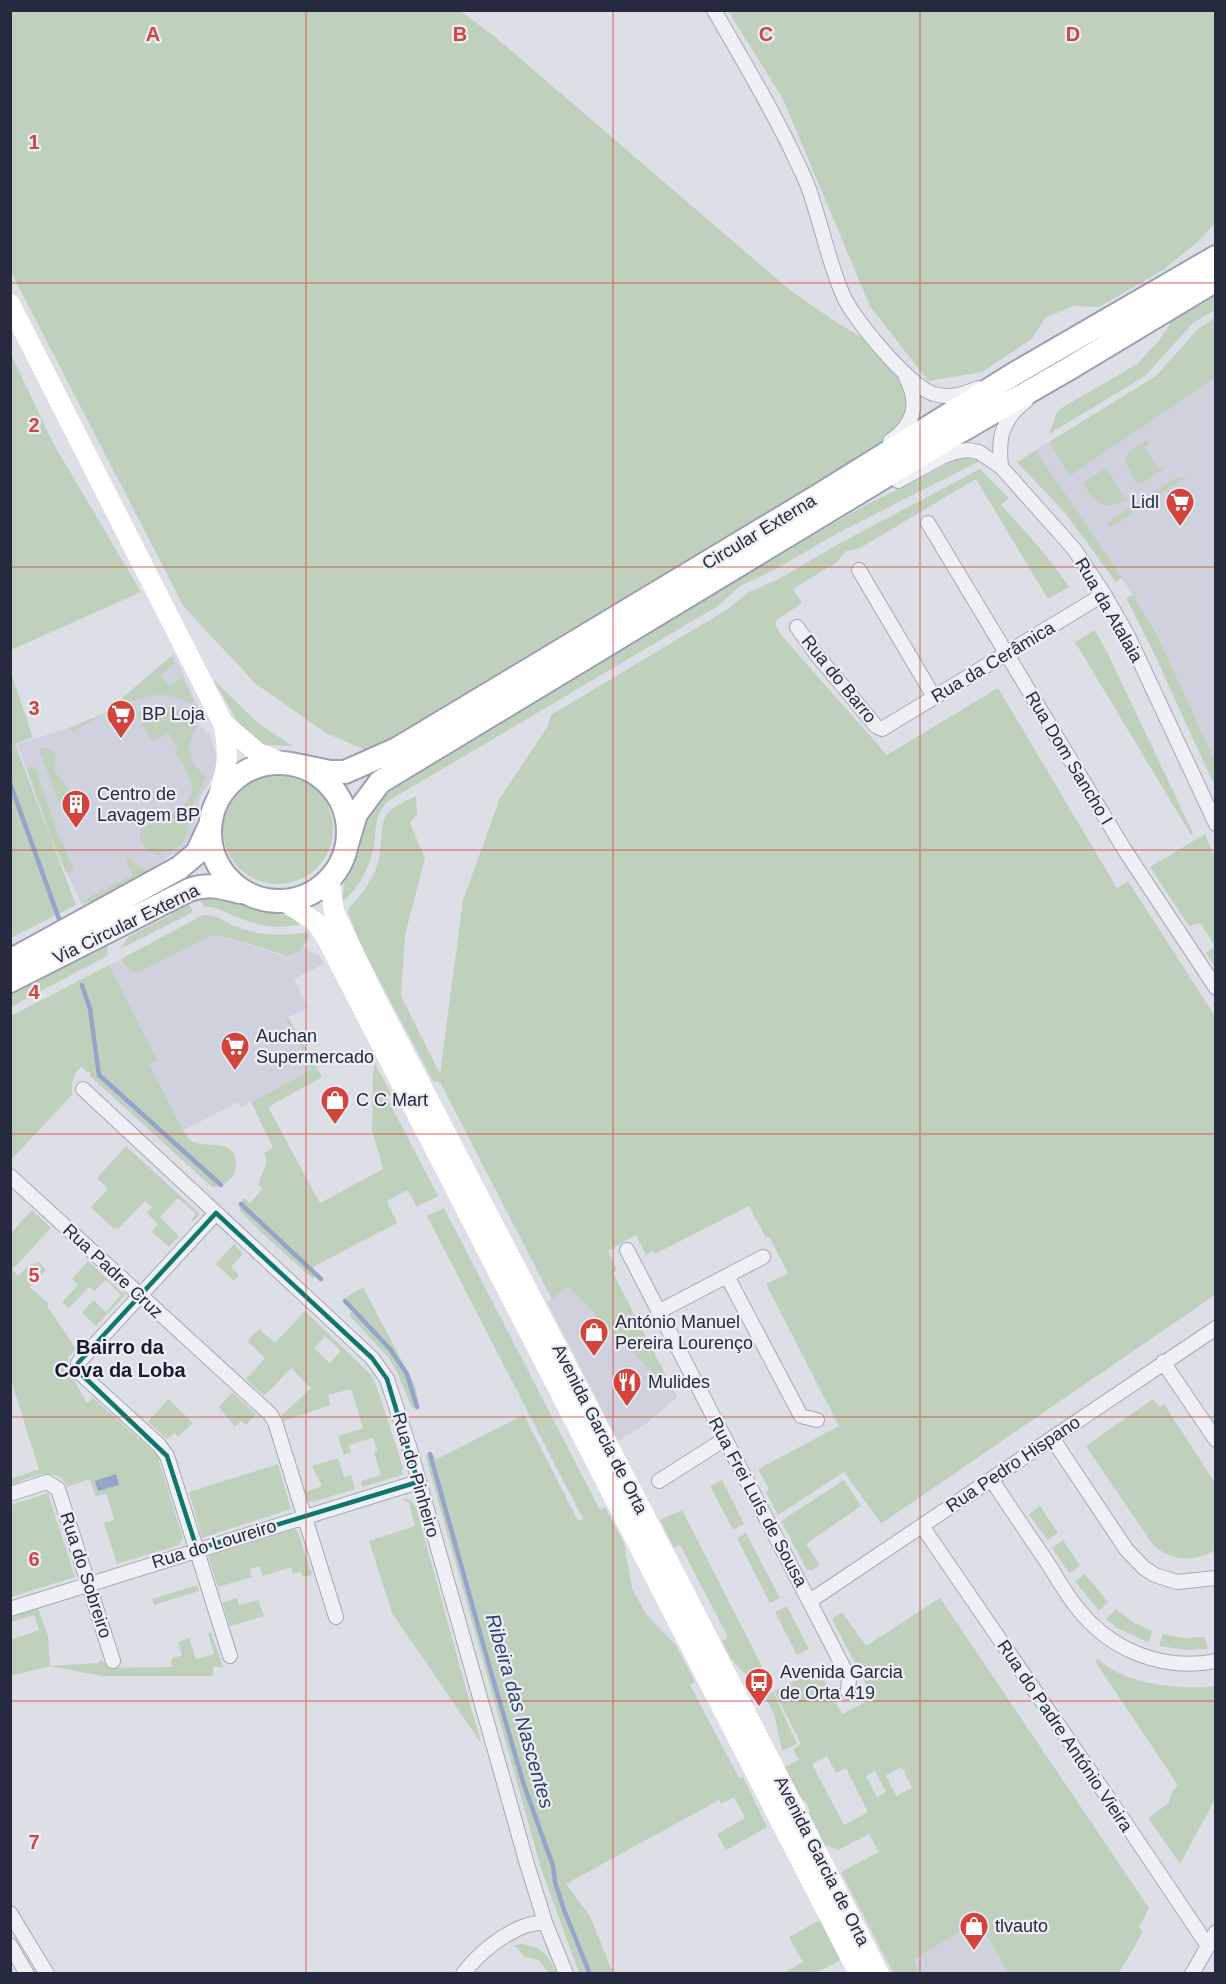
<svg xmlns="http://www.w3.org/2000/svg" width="1226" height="1984" viewBox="0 0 1226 1984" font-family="Arial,sans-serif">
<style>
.built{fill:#cfd1dc}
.green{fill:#bfd1bd;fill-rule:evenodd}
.water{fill:#96a4c9}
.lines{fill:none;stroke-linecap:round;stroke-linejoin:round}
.stream{stroke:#96a4c9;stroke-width:4.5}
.minor-casing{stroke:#a6a9b4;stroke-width:16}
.primary-casing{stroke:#9ca0b3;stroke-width:26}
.minor{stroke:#eff0f5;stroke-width:14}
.secondary{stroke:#fff;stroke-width:20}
.primary{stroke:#fff;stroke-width:22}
.marked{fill:none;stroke:#0f766e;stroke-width:4.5;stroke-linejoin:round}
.grid{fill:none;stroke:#d2443c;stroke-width:1.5;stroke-opacity:0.55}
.labels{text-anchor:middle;stroke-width:4.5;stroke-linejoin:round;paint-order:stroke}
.poi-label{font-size:18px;fill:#262a3e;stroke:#eceef5;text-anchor:start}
.street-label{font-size:18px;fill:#262a3e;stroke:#eceef5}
.neighbourhood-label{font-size:20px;font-weight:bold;fill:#181b2f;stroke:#eceef5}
.water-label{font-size:20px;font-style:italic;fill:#2f4073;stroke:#eceef5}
.grid-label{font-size:20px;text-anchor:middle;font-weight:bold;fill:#d2443c;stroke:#eceef5;stroke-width:4.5;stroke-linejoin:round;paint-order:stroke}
</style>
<rect width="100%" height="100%" fill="#dddfe7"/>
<path class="built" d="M1215 378V760L1157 633 1145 613 1039 455 1038 449 1049 442 1070 476Z
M174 654 199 708 194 719 210 735 217 756 216 770 200 799 193 831 184 847 174 854 168 856 149 874 81 903 50 835 17 744 69 728 105 713Z
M213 935 226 937 282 956 300 951 303 946 316 955 318 954 324 964 294 979 308 1007 285 1019 312 1070 241 1107 238 1102 184 1130 149 1064 156 1060 109 965 121 959 122 963 128 969 133 972H139Z
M568 1287 677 1397 647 1423 618 1441 547 1302Z
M979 1920 1007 1973 893 1974 957 1931Z"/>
<path class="green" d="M11 11H460L494 36 791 291 830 318 873 345 900 372 908 393 907 419 889 436 831 475 370 752 326 733 256 684 184 607 11 272Z
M728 11H1215V223L1200 240 1163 270 1099 307 1073 306 1045 318 1032 339 982 372 928 381 870 306 783 99Z
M1215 293V310L1193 323 1145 376 1049 434 1056 414 1060 409 1137 364 1158 342 1172 321Z
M1215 318V378L1070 476 1049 442 1156 376 1199 328Z
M11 354 53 443 141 592 11 650Z
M1147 440 1149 443 1144 447 1159 469 1164 466 1166 468 1140 484 1135 481 1125 461 1129 452Z
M1038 449 1039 455 1122 578 1116 582 1065 513 1017 462Z
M972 457 980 461 838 533 774 570 740 586 718 606 689 623 390 800C373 813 377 831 373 851 368 871 358 889 342 902L344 883 360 848 363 816 373 798 767 561 864 506 956 460Z
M1106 468 1123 495 1128 499C1103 511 1097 505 1083 483Z
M980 469 1009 498 1001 505C1026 532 1049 557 1069 587L1048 599 976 479 860 548 846 551 837 562 793 589 802 603 777 620 775 624 781 635 887 755 998 688 1117 888 1128 881 1215 1016V1295L882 1523 880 1522 844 1472 778 1515 766 1492 769 1489 758 1469 839 1426 766 1284 788 1273 769 1237 766 1238 749 1206 655 1254 653 1251 646 1255 636 1235 608 1251 617 1270 613 1273 677 1397 568 1287 552 1299 440 1082 433 1081 362 948 348 913 349 908C364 892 378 874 380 850 382 840 380 827 385 817 390 807 406 801 416 796L417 814 410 823 425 858 405 935 401 996 440 1074 463 900 500 798 548 726 551 715 728 609 749 592 779 579 842 542Z
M1189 475 1112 527 1108 525V522L1172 480Z
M1133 595 1157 634 1215 760V787L1151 647 1126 598Z
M1095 630 1108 654 1193 833 1191 835 1075 642Z
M171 656 175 664 160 675 169 687 182 677 194 701 192 704C182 699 171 695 160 695 133 696 99 717 76 730L73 734 69 728 105 713Z
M11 673 33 737 15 744 76 905 11 938Z
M213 679 259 724 293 746 265 745 244 733Z
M161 707 175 709 189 715 187 718 197 727C184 745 188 765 207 776 201 786 196 796 193 807 187 828 190 851 160 852L162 856C148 853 135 843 142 828 159 820 198 806 191 783 188 772 180 762 176 752L178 751 169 733 151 742 137 712 147 708Z
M46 748 56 752 54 766 55 772 73 795 58 801 39 749Z
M35 767 57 831 74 870 66 873 50 835 27 769Z
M223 829a55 55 0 1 1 110 0a55 55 0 1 1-110 0Z
M1205 834 1215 858V967L1206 953 1215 946 1200 923 1190 926 1187 923 1150 867Z
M127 856 134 863 150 872 96 902 81 903 80 902 133 875 126 861Z
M221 894 258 911 294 916 303 924C274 930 259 926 232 915 221 911 216 906 204 907L197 895Z
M186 899 193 912 120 949 128 937 171 915Z
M203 915C217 914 226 923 238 927 260 936 284 936 307 932L309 937 300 951 287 956 226 937 213 935 139 972H133L125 966 121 959Z
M108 943 107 956 11 1007V993Z
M109 965 157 1060 149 1064 187 1137C199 1153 235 1134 236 1163 236 1171 234 1175 229 1180 224 1185 218 1187 212 1187L90 1076V1072H87L82 1067C72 1073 72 1087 72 1095L11 1160V1016Z
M288 1017 322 1077 268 1107 320 1203 383 1169 372 1130 373 1072 375 1064 392 1095 387 1098 438 1196 417 1207 408 1190 387 1201 397 1223 313 1267 316 1275 313 1279 264 1235 240 1211 239 1205 244 1198 250 1203 263 1189 258 1184 267 1162 264 1153 273 1148 251 1102 312 1070 285 1018Z
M126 1146 200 1214 193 1221 191 1220 196 1214 178 1198 160 1217 179 1236 169 1247 152 1232 158 1224 147 1213 152 1207 145 1201 118 1229 116 1228 114 1229 91 1207 108 1189 97 1178Z
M444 1208 600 1510 605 1507 624 1543 632 1588 646 1614 676 1645 695 1682 690 1685 739 1778 743 1777 767 1827 726 1850 717 1834 745 1818 734 1797 721 1804 719 1800 566 1884 590 1916 613 1973H579L541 1868 426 1458V1455L432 1454 437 1459 524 1415 578 1521 583 1519 427 1216Z
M32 1210 51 1228 12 1270 19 1276 28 1266 39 1262 46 1270 30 1287 49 1304 47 1306 76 1349 68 1358 69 1371 87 1403 93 1398 157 1455 183 1538 179 1545 117 1564 104 1523 114 1520 107 1494 95 1496 90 1479 67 1487C56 1462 29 1479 11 1485V1479L39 1469 11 1380 10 1234Z
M234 1244 243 1254 231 1267 239 1275 234 1281 216 1264Z
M88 1261 125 1295 96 1326 82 1313 93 1300 106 1312 121 1295 106 1280 94 1291 89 1287 69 1308 62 1302 78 1285 72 1279Z
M363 1287 416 1388 419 1406 412 1408 397 1372 388 1357 349 1315 353 1310 345 1301 348 1296Z
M305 1311 371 1375 379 1393 403 1468 402 1475 399 1476 362 1487 361 1481 381 1475 374 1452 378 1451 373 1438 349 1445 351 1452 344 1455 338 1436 363 1428 351 1389 328 1395 330 1405 284 1421 282 1415 311 1388 291 1368 264 1396 246 1379 265 1358 247 1341 259 1329 275 1343ZM325 1336 341 1351 330 1363 314 1348Z
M232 1392 256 1414 246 1425 241 1421 235 1427 219 1407Z
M168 1399 193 1423 178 1437 175 1433 167 1439 148 1422Z
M1153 1399 1159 1407 1164 1404 1215 1483V1550C1194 1563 1172 1561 1153 1545L1086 1446Z
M338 1458 344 1477 351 1475 355 1489 313 1502 308 1500 306 1492 322 1486 312 1466Z
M278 1464 291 1509 202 1538 189 1492Z
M722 1480 744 1524 733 1530 710 1486Z
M844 1480 861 1506 806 1544 820 1565 812 1570H807L781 1521Z
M48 1493 75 1577 11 1597V1505Z
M401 1498 410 1500 416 1507 481 1743 392 1613 369 1541 415 1526 409 1503Z
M1040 1506 1058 1533 1047 1540 1029 1514Z
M682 1510 764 1670 770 1676 754 1684 731 1659 722 1641 728 1637 680 1545 674 1548 660 1520Z
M295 1529 298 1532 312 1575 303 1577 301 1572 293 1574 291 1567 263 1576 259 1566 250 1569 252 1577 218 1587 208 1556Z
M746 1533 780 1598 770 1603 737 1538Z
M1063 1540 1080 1566 1069 1573 1052 1548Z
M1085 1574 1108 1602 1099 1611 1075 1581Z
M197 1585 199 1591 154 1605 152 1599Z
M237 1598 239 1605 258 1600 264 1616 230 1626 222 1603Z
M940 1598 1149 1908 1139 1927 1143 1932 1119 1973H1007L979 1920 913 1960 919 1970 913 1973H893L841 1872 879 1852 869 1834 838 1850 827 1845 825 1846 809 1814 810 1810 805 1801 802 1800 784 1767 799 1760 793 1749 801 1744 774 1691 818 1669 842 1714 873 1698 832 1619 842 1612 866 1646ZM827 1756 836 1773 846 1768 868 1812 844 1825 812 1764ZM902 1767 912 1788 896 1796 886 1775ZM875 1771 886 1792 877 1797 866 1776Z
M787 1606 809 1649 797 1655 775 1612Z
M38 1608 48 1636 50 1666 99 1663 101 1659 109 1668 172 1667 171 1659 182 1655 178 1642 189 1638 196 1659 214 1654 208 1633 211 1632 223 1667H213V1676H102L50 1666 11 1676V1640L39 1630 34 1615 11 1622V1617Z
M1116 1609 1133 1622 1152 1631 1149 1643 1117 1628 1106 1619Z
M1163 1634 1184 1638 1205 1637 1208 1649 1188 1650 1159 1646Z
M1098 1659C1123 1684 1182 1691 1215 1686V1799L1180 1864 1148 1818 1169 1803 1172 1792 1178 1785 1096 1663V1660Z
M773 1691 797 1744 782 1751 775 1717 765 1696Z
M820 1920 841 1960 815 1973H789L787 1971 803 1962 789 1937Z
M523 1944C544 1949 548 1954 556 1973H548L539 1960 525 1957 514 1945Z"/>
<path class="water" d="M116 1474 119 1485 98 1491 95 1481Z"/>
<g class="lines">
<path class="stream" d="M10 783 59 919
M82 985 90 1009 99 1075 221 1185
M241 1204 321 1279
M345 1301 390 1349 407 1374 417 1407
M430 1454 489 1665 524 1785 553 1866 555 1882 564 1910 590 1974"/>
<g class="minor-casing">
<path id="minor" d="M714 10C743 61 773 110 797 162 802 173 808 184 811 195 822 228 829 263 843 295 853 319 910 387 934 394 949 399 964 394 978 388
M890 441C914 425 920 403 906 378
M1001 467C998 438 1001 420 1026 401
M898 481 942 457 955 452 968 450 979 452 1001 467 1074 549 1104 594 1128 636 1216 824
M928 523 1124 849 1216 988
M859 570 934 697
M797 627 816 654 876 726 882 729 1104 594
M83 1089 372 1358 387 1379 409 1446 527 1864 545 1922 566 1974
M10 1176 270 1414 275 1422 336 1617
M216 1213 78 1363 80 1373 159 1445 167 1456 230 1656
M627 1250 834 1649 849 1678 848 1692
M727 1276 801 1416 817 1420
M658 1312 763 1257
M1163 1362 1216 1440
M1052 1438 1126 1549 1144 1568 1155 1575 1177 1582 1216 1578
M991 1479C1009 1506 1027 1533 1045 1559 1055 1574 1064 1591 1075 1605 1108 1649 1161 1672 1216 1661
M659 1481 725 1439
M10 1494 47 1482 58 1489 113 1661
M922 1526 1124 1821 1208 1946
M810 1601 1216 1328
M10 1609 418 1482
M10 1913 47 1974
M10 1945 27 1974
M463 1974C477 1955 500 1936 522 1927 529 1924 538 1923 545 1922
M1192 1974 1216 1932"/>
</g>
<g class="primary-casing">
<path id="primary" d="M210 832a69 69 0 1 1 138 0a69 69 0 1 1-138 0Z
M291 764 330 772H345L397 749 818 496 1014 374 1216 257
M347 844 356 814 380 782 947 439 1070 368 1216 280
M10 961 179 868 197 853 209 827
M10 981 189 890C208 883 221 887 240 892"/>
</g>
<use href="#minor" class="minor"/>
<path class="secondary" d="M10 304 223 723C230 754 227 769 218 798
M223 723 258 753 281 762
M330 881 334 912 373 993 678 1580 879 1974
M284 901 317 923 328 941 859 1974"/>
<use href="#primary" class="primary"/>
</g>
<path class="marked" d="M216 1213 372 1358 387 1379 418 1482 197 1549 167 1456 80 1373 78 1363Z"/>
<path class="grid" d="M306 10V1974M613 10V1974M920 10V1974M10 283H1216M10 567H1216M10 850H1216M10 1134H1216M10 1417H1216M10 1701H1216"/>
<defs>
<g id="supermarket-pin" transform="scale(1.5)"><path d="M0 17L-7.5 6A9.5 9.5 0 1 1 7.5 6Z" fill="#d2443c" stroke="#eceef5"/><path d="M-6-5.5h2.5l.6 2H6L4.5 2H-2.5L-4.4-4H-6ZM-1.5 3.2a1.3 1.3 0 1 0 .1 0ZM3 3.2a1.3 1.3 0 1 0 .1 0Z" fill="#fff"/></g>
<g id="building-pin" transform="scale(1.5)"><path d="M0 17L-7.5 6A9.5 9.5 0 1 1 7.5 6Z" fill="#d2443c" stroke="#eceef5"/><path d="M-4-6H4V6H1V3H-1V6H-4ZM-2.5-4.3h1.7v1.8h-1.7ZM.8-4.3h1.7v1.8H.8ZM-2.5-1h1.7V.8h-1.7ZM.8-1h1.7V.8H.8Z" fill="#fff"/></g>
<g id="shop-pin" transform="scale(1.5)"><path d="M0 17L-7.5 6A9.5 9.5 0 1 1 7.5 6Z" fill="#d2443c" stroke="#eceef5"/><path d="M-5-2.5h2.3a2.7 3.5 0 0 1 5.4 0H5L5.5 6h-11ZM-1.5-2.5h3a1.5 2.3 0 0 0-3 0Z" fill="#fff"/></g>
<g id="restaurant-pin" transform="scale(1.5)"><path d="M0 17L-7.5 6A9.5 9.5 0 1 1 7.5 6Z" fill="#d2443c" stroke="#eceef5"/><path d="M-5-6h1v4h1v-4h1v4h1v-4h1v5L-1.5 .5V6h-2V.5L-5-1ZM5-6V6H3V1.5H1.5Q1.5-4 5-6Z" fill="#fff"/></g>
<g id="bus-pin" transform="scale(1.5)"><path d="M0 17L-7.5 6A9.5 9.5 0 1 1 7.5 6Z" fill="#d2443c" stroke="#eceef5"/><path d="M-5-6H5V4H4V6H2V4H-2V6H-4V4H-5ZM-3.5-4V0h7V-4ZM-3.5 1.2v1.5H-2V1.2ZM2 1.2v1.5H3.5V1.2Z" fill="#fff"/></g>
</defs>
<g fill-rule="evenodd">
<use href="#supermarket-pin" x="1180" y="502"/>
<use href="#supermarket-pin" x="121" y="714"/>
<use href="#building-pin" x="76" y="804"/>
<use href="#supermarket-pin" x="235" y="1046"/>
<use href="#shop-pin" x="335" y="1100"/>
<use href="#shop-pin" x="594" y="1332"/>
<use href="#restaurant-pin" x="627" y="1382"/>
<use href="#bus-pin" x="759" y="1682"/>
<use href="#shop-pin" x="974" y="1926"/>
</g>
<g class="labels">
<g class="poi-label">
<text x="1159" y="508" text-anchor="end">Lidl</text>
<text x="142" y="720">BP Loja</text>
<text x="97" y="800">Centro de<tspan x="97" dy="21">Lavagem BP</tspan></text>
<text x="256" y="1042">Auchan<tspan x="256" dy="21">Supermercado</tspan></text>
<text x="356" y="1106">C C Mart</text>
<text x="615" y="1328">António Manuel<tspan x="615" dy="21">Pereira Lourenço</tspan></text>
<text x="648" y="1388">Mulides</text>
<text x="780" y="1678">Avenida Garcia<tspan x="780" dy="21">de Orta 419</tspan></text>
<text x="995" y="1932">tlvauto</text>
</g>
<g class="street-label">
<text transform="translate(759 532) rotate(-31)" y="6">Circular Externa</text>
<text transform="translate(1109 610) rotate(60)" y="6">Rua da Atalaia</text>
<text transform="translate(993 662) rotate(-31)" y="6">Rua da Cerâmica</text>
<text transform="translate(839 679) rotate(51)" y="6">Rua do Barro</text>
<text transform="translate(1069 758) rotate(59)" y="6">Rua Dom Sancho I</text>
<text transform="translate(126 924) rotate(-26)" y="6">Via Circular Externa</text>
<text transform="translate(113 1271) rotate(43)" y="6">Rua Padre Cruz</text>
<text transform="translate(600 1429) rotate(63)" y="6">Avenida Garcia de Orta</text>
<text transform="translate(1013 1464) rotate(-34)" y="6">Rua Pedro Hispano</text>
<text transform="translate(416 1475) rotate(74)" y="6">Rua do Pinheiro</text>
<text transform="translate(758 1502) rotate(62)" y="6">Rua Frei Luís de Sousa</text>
<text transform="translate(214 1544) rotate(-17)" y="6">Rua do Loureiro</text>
<text transform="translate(86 1575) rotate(72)" y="6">Rua do Sobreiro</text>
<text transform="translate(1065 1736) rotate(56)" y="6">Rua do Padre António Vieira</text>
<text transform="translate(822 1861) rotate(63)" y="6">Avenida Garcia de Orta</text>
</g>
<g class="neighbourhood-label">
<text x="120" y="1354">Bairro da<tspan x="120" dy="23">Cova da Loba</tspan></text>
</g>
<g class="water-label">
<text transform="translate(520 1711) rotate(74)" y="7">Ribeira das Nascentes</text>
</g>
</g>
<g class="grid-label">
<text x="153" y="41">A</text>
<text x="460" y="41">B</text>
<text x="766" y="41">C</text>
<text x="1073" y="41">D</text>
<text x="34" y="149">1</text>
<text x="34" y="432">2</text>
<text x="34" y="715">3</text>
<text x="34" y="999">4</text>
<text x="34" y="1282">5</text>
<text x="34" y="1566">6</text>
<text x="34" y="1849">7</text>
</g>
<rect width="1226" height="1984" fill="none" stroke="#262a3e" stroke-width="24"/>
</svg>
